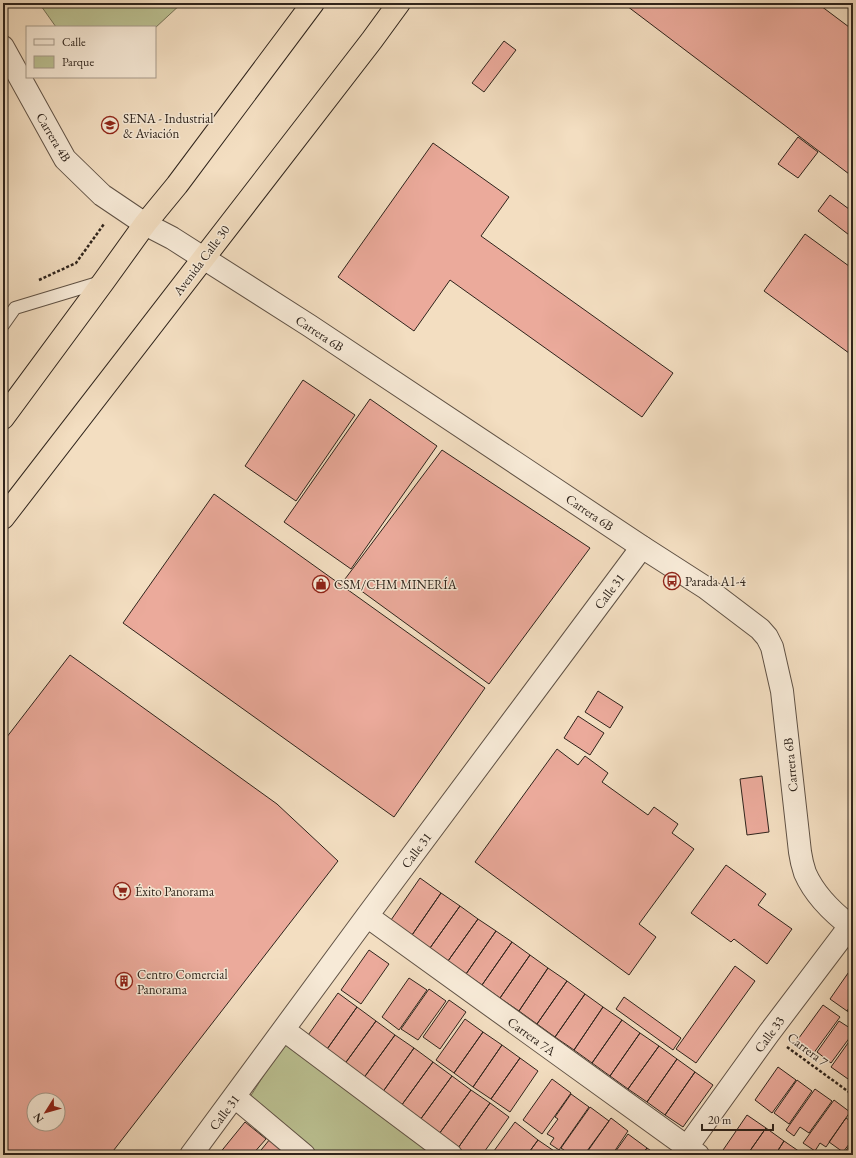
<svg xmlns="http://www.w3.org/2000/svg" width="856" height="1158" viewBox="0 0 856 1158" font-family="'EB Garamond',serif">
<style>
.green{fill:#bbc192;stroke:#757257}
.building{fill:#ebaa9b;stroke:#2f241c;fill-rule:evenodd}
.lines{fill:none;stroke-linecap:round;stroke-linejoin:round}
.service-casing{stroke:#605245;stroke-width:14}
.minor-casing{stroke:#605245;stroke-width:24}
.tertiary-casing{stroke:#605245;stroke-width:24}
.trunk-casing{stroke:#2f241c;stroke-width:24}
.path{stroke:#2f241c;stroke-width:2.5;stroke-dasharray:3 2;stroke-linecap:butt}
.service{stroke:#f7ead7;stroke-width:12}
.minor{stroke:#f7ead7;stroke-width:22}
.tertiary{stroke:#f7ead7;stroke-width:22}
.trunk{stroke:#f3dec1;stroke-width:22}
.labels{text-anchor:middle;stroke-width:3;stroke-linejoin:round;paint-order:stroke}
.poi-label{font-size:13px;fill:#2f241c;stroke:#f7ead7;text-anchor:start}
.street-label{font-size:13px;fill:#2f241c;stroke:#f7ead7}
</style>
<rect width="100%" height="100%" fill="#f3dec1"/>
<filter id="stains"><feTurbulence type="fractalNoise" baseFrequency=".005" numOctaves="4"/><feColorMatrix values="0 0 0 0 .2 0 0 0 0 .09 0 0 0 0 .02 0 0 0 .5 -.17"/></filter>
<radialGradient id="worn" r=".72"><stop offset=".6" stop-color="#630" stop-opacity="0"/><stop offset="1" stop-color="#630" stop-opacity=".3"/></radialGradient>
<path class="green" d="M39 3H182L155 28V27H56Z
M286 1040 437 1155H318L250 1097Z"/>
<path class="building" d="M623 3H817L853 30V177Z
M504 41 516 50 484 92 472 83Z
M798 137 818 152 798 178 778 164Z
M433 143 509 197 481 236 673 373 642 417 450 280 414 331 338 277Z
M830 195 853 212V238L818 211Z
M805 234 853 269V356L764 291Z
M303 380 355 415 296 501 245 466Z
M370 399 437 446 351 569 284 522Z
M442 450 590 548 489 684 345 579Z
M214 494 485 688 394 817 123 623Z
M70 655 277 804 338 861 110 1155H3V742ZM34 1100H58V1124H34Z
M598 691 623 707 610 728 585 712Z
M578 716 604 733 590 755 564 738Z
M557 749 578 765 585 756 608 773 602 782 648 815 654 807 678 824 672 833 694 849 639 924 656 937 629 975 475 862Z
M762 776 769 832 747 835 740 779Z
M726 865 766 894 758 905 792 929 767 964 734 939 731 942 691 913Z
M420 878 441 893 412 935 391 920Z
M441 893 460 906 430 948 412 935Z
M460 906 478 919 448 961 430 948Z
M478 919 496 931 466 974 448 961Z
M496 931 512 942 482 985 466 974Z
M512 942 530 955 500 998 482 985Z
M369 950 389 964 361 1004 341 990Z
M530 955 548 968 519 1011 500 998Z
M735 966 755 981 696 1063 676 1049Z
M853 966V1002L847 1011 830 999Z
M548 968 567 981 537 1024 519 1011Z
M409 978 427 990 399 1030 382 1017Z
M567 981 585 994 555 1037 537 1024Z
M429 989 446 1001 418 1040 401 1029Z
M338 993 357 1007 325 1052 306 1038Z
M585 994 603 1007 574 1050 555 1037Z
M624 997 681 1038 673 1050 616 1009Z
M449 1000 466 1012 440 1049 423 1037Z
M853 1002V1016L847 1011Z
M823 1005 840 1017 813 1054 796 1042Z
M357 1007 376 1021 344 1065 325 1052Z
M603 1007 622 1020 592 1063 574 1050Z
M465 1019 483 1032 454 1073 436 1060Z
M622 1020 640 1033 610 1076 592 1063Z
M376 1021 395 1035 363 1079 344 1065Z
M839 1021 853 1030V1033L831 1063 817 1052Z
M483 1032 502 1045 473 1087 454 1073Z
M640 1033 659 1046 628 1089 610 1076Z
M395 1035 414 1048 382 1093 363 1079Z
M853 1036V1072L848 1079 831 1067Z
M502 1045 520 1058 491 1099 473 1087Z
M659 1046 677 1059 647 1102 628 1089Z
M414 1048 433 1062 401 1106 382 1093Z
M520 1058 538 1071 510 1112 491 1099Z
M677 1059 695 1072 665 1115 647 1102Z
M433 1062 452 1076 420 1120 401 1106Z
M778 1067 796 1080 772 1113 755 1100Z
M695 1072 713 1085 683 1127 665 1115Z
M853 1072V1083L848 1079Z
M452 1076 471 1090 439 1134 420 1120Z
M552 1079 571 1093 542 1134 523 1120Z
M797 1080 812 1091 789 1124 774 1113Z
M815 1089 832 1101 809 1133 800 1127 794 1136 786 1130Z
M471 1090 490 1103 458 1148 439 1134Z
M571 1094 589 1107 559 1150 550 1144 554 1138 547 1134 558 1119 555 1117Z
M834 1100 850 1112 826 1147 820 1143 815 1151 803 1143Z
M490 1103 509 1117 482 1155H469L458 1148Z
M590 1107 609 1121 584 1155H571L561 1148Z
M747 1115 766 1128 747 1155H723L721 1153Z
M611 1118 628 1131 612 1155H585Z
M846 1118 853 1123V1139L843 1152 829 1142Z
M245 1122 266 1139 252 1155H220L219 1154Z
M515 1122 538 1140 527 1155H491Z
M766 1128 784 1141 775 1155H747Z
M628 1134 647 1148 641 1155H613Z
M270 1139 286 1152 284 1155H257Z
M538 1140 557 1153 556 1155H527Z
M853 1140V1155H843Z
M784 1141 803 1154 802 1155H775Z
M647 1148 657 1155H642Z"/>
<g class="lines">
<g class="service-casing">
<path id="service" d="M3 325 15 308 101 282"/>
</g>
<g class="minor-casing">
<path id="minor" d="M367 916 698 1155
M284 1030 451 1155
M235 1097 304 1155
M687 1147 769 1033 853 922
M191 1155 367 916 642 547"/>
</g>
<g class="tertiary-casing">
<path id="tertiary" d="M3 47 65 159 102 195 145 224 172 238 310 326 642 547 706 588 760 629 767 637 772 647 782 691 800 852C801 859 803 867 805 873 815 896 833 913 853 928"/>
</g>
<g class="trunk-casing">
<path id="trunk" d="M3 418 104 281 145 224 177 185 313 3
M3 518 372 40 399 3"/>
</g>
<path class="path" d="M39 280 76 263 104 224
M787 1047 853 1095"/>
<use href="#service" class="service"/>
<use href="#minor" class="minor"/>
<use href="#tertiary" class="tertiary"/>
<use href="#trunk" class="trunk"/>
</g>
<defs>
<g id="university-ring" transform="scale(0.9)"><circle r="9.5" fill="#f7ead7" stroke="#8f2418" stroke-width="1.5"/><path d="M0-5L7-2L0 1L-7-2ZM-4 1L0 2.5L4 1V4Q0 6-4 4Z" fill="#8f2418"/></g>
<g id="bus-ring" transform="scale(0.9)"><circle r="9.5" fill="#f7ead7" stroke="#8f2418" stroke-width="1.5"/><path d="M-5-6H5V4H4V6H2V4H-2V6H-4V4H-5ZM-3.5-4V0h7V-4ZM-3.5 1.2v1.5H-2V1.2ZM2 1.2v1.5H3.5V1.2Z" fill="#8f2418"/></g>
<g id="shop-ring" transform="scale(0.9)"><circle r="9.5" fill="#f7ead7" stroke="#8f2418" stroke-width="1.5"/><path d="M-5-2.5h2.3a2.7 3.5 0 0 1 5.4 0H5L5.5 6h-11ZM-1.5-2.5h3a1.5 2.3 0 0 0-3 0Z" fill="#8f2418"/></g>
<g id="supermarket-ring" transform="scale(0.9)"><circle r="9.5" fill="#f7ead7" stroke="#8f2418" stroke-width="1.5"/><path d="M-6-5.5h2.5l.6 2H6L4.5 2H-2.5L-4.4-4H-6ZM-1.5 3.2a1.3 1.3 0 1 0 .1 0ZM3 3.2a1.3 1.3 0 1 0 .1 0Z" fill="#8f2418"/></g>
<g id="building-ring" transform="scale(0.9)"><circle r="9.5" fill="#f7ead7" stroke="#8f2418" stroke-width="1.5"/><path d="M-4-6H4V6H1V3H-1V6H-4ZM-2.5-4.3h1.7v1.8h-1.7ZM.8-4.3h1.7v1.8H.8ZM-2.5-1h1.7V.8h-1.7ZM.8-1h1.7V.8H.8Z" fill="#8f2418"/></g>
</defs>
<g fill-rule="evenodd">
<use href="#university-ring" x="110" y="125"/>
<use href="#bus-ring" x="672" y="581"/>
<use href="#shop-ring" x="321" y="584"/>
<use href="#supermarket-ring" x="122" y="891"/>
<use href="#building-ring" x="124" y="981"/>
</g>
<g class="labels">
<g class="poi-label">
<text x="123" y="123">SENA - Industrial<tspan x="123" dy="15">&amp; Aviación</tspan></text>
<text x="685" y="586">Parada A1-4</text>
<text x="334" y="589">CSM/CHM MINERÍA</text>
<text x="135" y="896">Éxito Panorama</text>
<text x="137" y="979">Centro Comercial<tspan x="137" dy="15">Panorama</tspan></text>
</g>
<g class="street-label">
<text transform="translate(54 137) rotate(59)" y="5">Carrera 4B</text>
<text transform="translate(201 260) rotate(-53)" y="5">Avenida Calle 30</text>
<text transform="translate(320 333) rotate(33)" y="5">Carrera 6B</text>
<text transform="translate(590 512) rotate(34)" y="5">Carrera 6B</text>
<text transform="translate(609 591) rotate(-53)" y="5">Calle 31</text>
<text transform="translate(790 765) rotate(-96)" y="5">Carrera 6B</text>
<text transform="translate(416 850) rotate(-53)" y="5">Calle 31</text>
<text transform="translate(769 1034) rotate(-54)" y="5">Calle 33</text>
<text transform="translate(532 1036) rotate(36)" y="5">Carrera 7A</text>
<text transform="translate(808 1049) rotate(37)" y="5">Carrera 7</text>
<text transform="translate(224 1112) rotate(-53)" y="5">Calle 31</text>
</g>
</g>
<rect width="856" height="1158" fill="none" stroke="#f3dec1" stroke-width="16"/>
<rect x="4" y="4" width="848" height="1150" fill="none" stroke="#2f241c" stroke-width="2"/>
<rect x="8" y="8" width="840" height="1142" fill="none" stroke="#2f241c"/>
<rect x="26" y="26" width="130" height="52" fill="#f7ead7" stroke="#a79b8c"/>
<rect x="34" y="39" width="20" height="6" fill="#f7ead7" stroke="#a79b8c"/>
<text x="62" y="46" font-size="12" fill="#2f241c">Calle</text>
<rect x="34" y="56" width="20" height="12" fill="#bbc192" stroke="#a79b8c"/>
<text x="62" y="66" font-size="12" fill="#2f241c">Parque</text>
<g transform="translate(46 1112) rotate(233)"><circle r="19" fill="#f7ead7" stroke="#a79b8c"/>
<path d="M0-3L7 15L0 10L-7 15Z" fill="#8f2418"/>
<text y="-6" font-size="11" font-weight="bold" text-anchor="middle" fill="#2f241c">N</text>
</g>
<path d="M702 1124v6h71v-6" fill="none" stroke="#2f241c" stroke-width="2"/>
<text x="708" y="1124" font-size="12" fill="#2f241c" stroke="#f7ead7" stroke-width="3" paint-order="stroke">20 m</text>
<rect width="100%" height="100%" filter="url(#stains)"/>
<rect width="100%" height="100%" fill="url(#worn)"/>
</svg>
